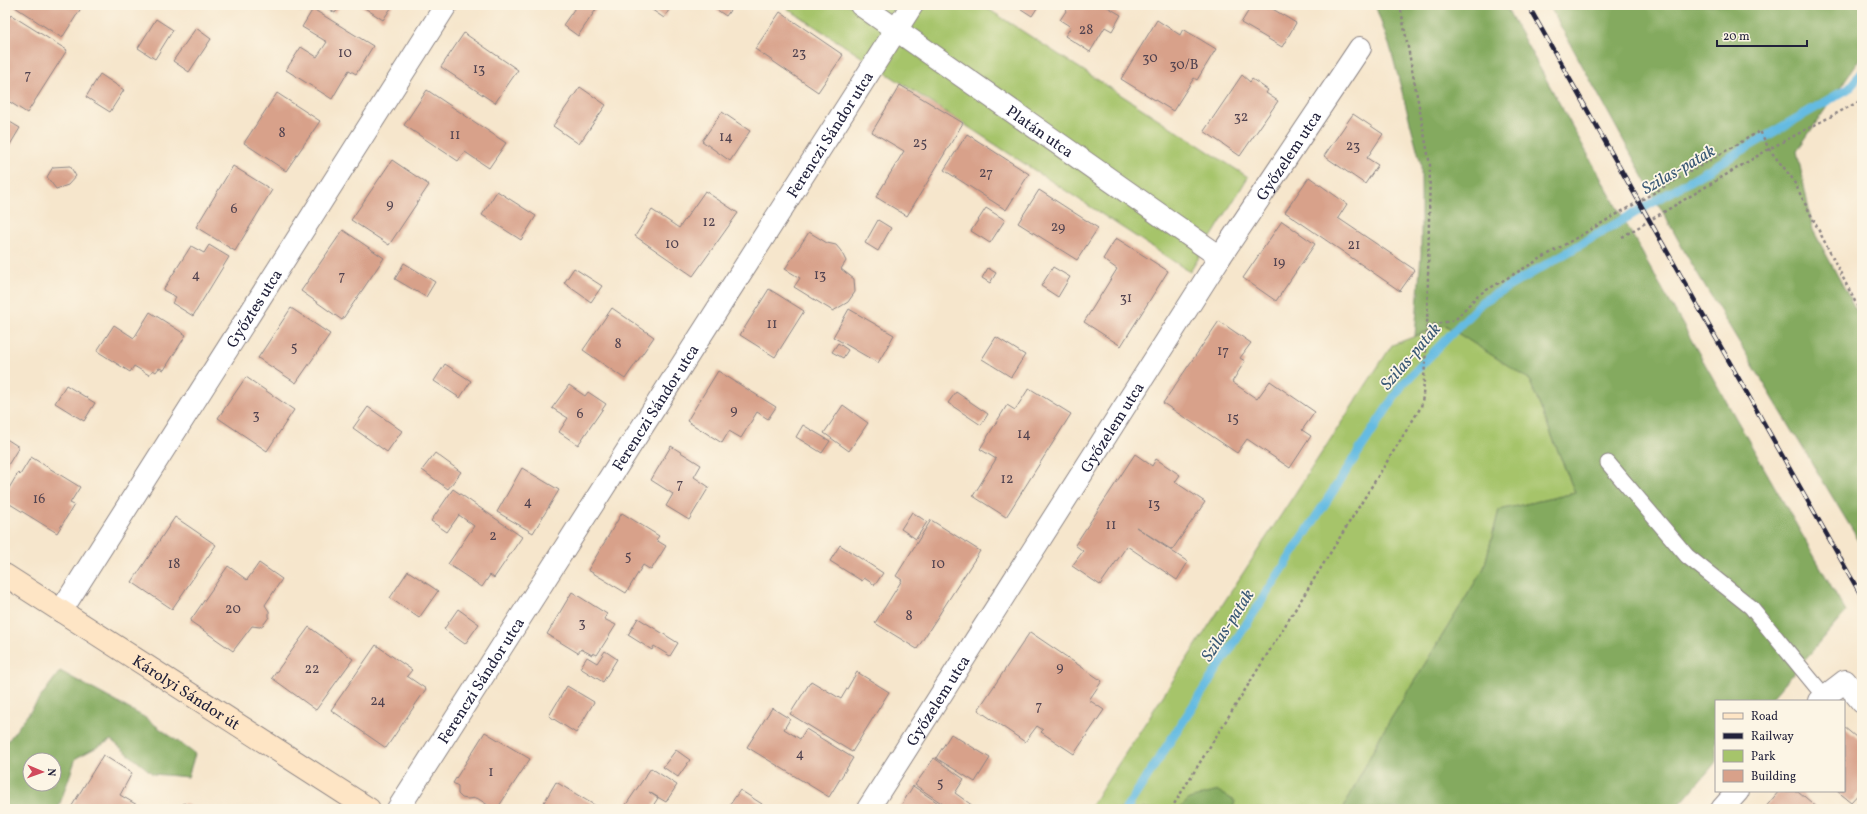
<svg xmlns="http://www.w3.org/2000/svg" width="1867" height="814" viewBox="0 0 1867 814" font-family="Vollkorn,serif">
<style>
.green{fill:#a6c46b;stroke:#647353}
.forest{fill:#84aa5f;stroke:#53664d;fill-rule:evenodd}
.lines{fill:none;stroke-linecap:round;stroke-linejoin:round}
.stream{stroke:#65bbe2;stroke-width:9}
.building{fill:#d8a18a}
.lane-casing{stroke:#8c8484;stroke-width:17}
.street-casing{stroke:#8c8484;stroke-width:24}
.secondary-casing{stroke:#8c8484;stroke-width:24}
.path{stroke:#8c8484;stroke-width:2.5;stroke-dasharray:3 3;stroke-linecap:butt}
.lane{stroke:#fff;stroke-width:15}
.street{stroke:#fff;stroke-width:22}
.secondary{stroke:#fee5c5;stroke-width:22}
.rail-casing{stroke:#22223b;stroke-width:4.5}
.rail{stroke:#fcf5e5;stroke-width:3;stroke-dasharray:9;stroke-linecap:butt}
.labels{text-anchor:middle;stroke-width:3.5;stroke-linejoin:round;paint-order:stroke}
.number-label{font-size:14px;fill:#50424f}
.street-label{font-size:16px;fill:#22223b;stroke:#fcf5e5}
.water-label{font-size:17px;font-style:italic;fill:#395875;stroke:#fcf5e5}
</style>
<rect width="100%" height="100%" fill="#fcf5e5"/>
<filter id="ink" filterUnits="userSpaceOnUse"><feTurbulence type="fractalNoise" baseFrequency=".025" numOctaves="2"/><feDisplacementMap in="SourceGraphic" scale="8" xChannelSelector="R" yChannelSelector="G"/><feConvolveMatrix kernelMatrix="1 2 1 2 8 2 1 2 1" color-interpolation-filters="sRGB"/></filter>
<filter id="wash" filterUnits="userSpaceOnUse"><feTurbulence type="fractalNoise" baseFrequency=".012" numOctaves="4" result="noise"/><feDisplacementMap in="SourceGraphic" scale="16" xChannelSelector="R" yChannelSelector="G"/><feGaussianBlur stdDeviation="0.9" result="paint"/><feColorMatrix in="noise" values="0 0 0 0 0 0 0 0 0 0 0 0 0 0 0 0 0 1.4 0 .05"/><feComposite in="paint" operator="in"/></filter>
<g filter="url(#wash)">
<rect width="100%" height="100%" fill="#f6e6cc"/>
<path class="green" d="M782 5H982L1248 177 1190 272Z
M1445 325 1529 379 1575 493 1499 510 1484 568 1381 735 1343 809H1089L1392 345Z"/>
<path class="forest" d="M1375 5H1505L1655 276 1846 612 1769 701H1716V762L1676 809H1343L1381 735 1484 568 1499 510 1575 493 1529 379 1445 325 1415 336 1421 254V164L1391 50Z
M1549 5H1862V55L1797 151 1813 230 1862 321V546L1687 256Z
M60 671 144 717 195 754 188 777 153 774 111 740 76 758 58 809H5V745ZM30 760H54V784H30Z
M1218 791 1235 801 1233 809H1179L1189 799Z"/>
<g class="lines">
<path class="stream" d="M1126 809 1402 385 1482 302 1849 88 1862 73"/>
</g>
<g id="blocks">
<path class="building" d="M12 5H83L62 38Z
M289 5H304L300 12Z
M322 5H341L335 13Z
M360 5H393L383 20Z
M577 5H599L578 36 563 25Z
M645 5H672L664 18Z
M710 5H734L726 16Z
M1015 5H1039L1032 16Z
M1070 5H1081L1084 7 1086 5H1104L1121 15 1112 31 1105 27 1090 52 1065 36 1071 27 1060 20Z
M1252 5H1266L1296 23 1282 47 1241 23Z
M313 9 373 46 356 74 349 70 332 99 286 70 301 47 317 57 327 42 302 27Z
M780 12 843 55 818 92 755 49Z
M11 15 67 50 27 113 5 99V24Z
M156 19 173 30 155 59 138 48Z
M1157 20 1180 35 1183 29 1216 49 1197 80 1194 78 1173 111 1121 79Z
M196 28 211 39 189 72 173 61Z
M464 33 518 70 495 103 441 67Z
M100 74 124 90 110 112 86 97Z
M1242 75 1250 82 1252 79 1268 90 1266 93 1278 101 1240 156 1204 131Z
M900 85 963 123 907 216 876 197 904 151 872 132Z
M580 87 606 105 579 144 553 126Z
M427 90 506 143 489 168 465 152 458 161 404 125Z
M277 93 320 121 286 171 244 143Z
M722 112 750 131 730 161 702 141Z
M1353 114 1383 134 1367 158 1378 165 1365 184 1324 156Z
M5 119 20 128 5 153Z
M967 134 1029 174 1006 210 944 170Z
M392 160 429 185 389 245 351 220Z
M70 166 76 176 68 185 56 189 47 177 53 167Z
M233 166 272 190 235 251 196 227Z
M1309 177 1347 204 1338 218 1415 270 1400 291 1285 212Z
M1039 190 1098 228 1077 260 1018 223Z
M497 191 536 216 521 240 482 215Z
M705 191 738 213 693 276 635 236 652 210 679 228Z
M986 208 1005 220 990 243 971 231Z
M878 220 891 228 878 251 865 243Z
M1282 221 1315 244 1276 301 1243 278Z
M343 230 384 258 342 320 301 291Z
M809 232 827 243 836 245 841 251 846 261 841 269 854 279 855 292 848 302 833 311 794 287 800 278 785 269Z
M1116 238 1168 271 1121 346 1084 322 1117 269 1103 259Z
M209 245 229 257 193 316 172 303 176 297 163 290 191 246 204 253Z
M404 263 435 282 426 297 395 279Z
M1053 267 1070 277 1058 297 1041 286Z
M574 268 602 286 591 302 564 283Z
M988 268 996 273 990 283 982 278Z
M769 289 804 311 775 357 740 335Z
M291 308 330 334 296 383 258 358Z
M612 308 654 337 625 379 583 350Z
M849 309 894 335 878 363 833 337Z
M150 312 186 335 164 370 159 368 156 372 153 370 149 375 134 366 130 372 97 351 114 325 134 338Z
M1219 321 1251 343 1240 358 1245 361 1232 382 1257 399 1270 381 1315 412 1302 430 1311 436 1290 468 1247 439 1237 453 1163 403Z
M996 337 1025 355 1011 377 982 359Z
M838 343 848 350 843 358 832 352Z
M445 364 471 381 460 398 434 381Z
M718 371 776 407 768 419 757 412 741 438 729 431 722 443 687 421Z
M246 377 294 410 267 451 218 418Z
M66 385 95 403 84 421 55 403Z
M569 385 585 396 588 392 606 404 578 445 559 432 568 418 552 408Z
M1029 388 1071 414 1006 517 973 496 996 459 980 449 1007 405 1015 410Z
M956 392 988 414 981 425 948 403Z
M843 405 868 423 849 451 824 433Z
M368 407 402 431 387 452 353 428Z
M803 425 830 441 822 453 796 437Z
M5 438 19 447 5 470Z
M671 446 701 465 694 477 709 487 689 520 666 506 673 494 651 480Z
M435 453 461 472 448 489 422 470Z
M1135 454 1152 466 1156 459 1180 475 1175 482 1205 502 1172 550 1136 527 1188 562 1177 580 1127 546 1100 585 1072 566 1083 551 1075 545Z
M31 457 80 487 70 503 74 505 57 533 5 501V495L18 473 20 475Z
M522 468 559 490 533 533 497 512Z
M453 489 522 537 494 578 490 575 482 587 448 564 474 526 459 515 447 532 431 521Z
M912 512 927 522 916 539 901 529Z
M622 513 659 536 656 540 666 546 651 570 643 565 626 593 588 570Z
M175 517 216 545 172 609 132 582Z
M931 520 980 551 917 649 875 623 902 580 896 576Z
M840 545 883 573 875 585 864 578 862 581 830 561Z
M259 563 282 579 265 605 269 611V617L264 624 260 627 252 626 233 651 190 621 228 566 247 580Z
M408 571 438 591 419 618 390 598Z
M572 592 607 614 604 619 616 625 597 655 593 653 592 655 581 649 578 653 547 634Z
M458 609 479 624 465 644 444 629Z
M638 618 678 643 670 656 654 646 652 650 628 635Z
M309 627 353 659 316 710 272 678Z
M1030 632 1102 681 1089 700 1104 710 1074 754 1041 732 1043 730 1037 726 1025 742 978 710Z
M376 645 412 670 407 676 426 689 386 748 331 710Z
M605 651 617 659 603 682 580 668 587 657 597 663Z
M857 672 889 692 852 752 790 714 811 681 841 699Z
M567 686 594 702 576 733 549 716Z
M772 708 790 719 784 729 800 739 806 729 853 758 829 797 747 747Z
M1844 727 1862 742V790L1851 802 1837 791H1844Z
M485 732 530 759 497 809H494L477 798 467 799 462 798 458 794V786L453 783Z
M951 734 990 758 975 782 936 758Z
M676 750 690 760 678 777 663 767Z
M103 755 132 773 120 795 144 809H70Z
M934 758 964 779 955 793 973 806 971 809H950L915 785Z
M651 768 677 785 666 802 649 792 658 798 651 809H623Z
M556 782 601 809H540Z
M913 786 947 809H899Z
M740 790 762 804 759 809H727Z
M1779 791H1798L1819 809H1764Z
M184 803 194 809H181Z"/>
</g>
</g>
<g filter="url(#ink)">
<use href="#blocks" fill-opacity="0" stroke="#8c8484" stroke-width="1"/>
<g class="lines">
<g class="lane-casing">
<path id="lane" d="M1608 463 1687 556 1751 607 1825 697"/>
</g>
<g class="street-casing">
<g id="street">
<path id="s1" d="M861 5 1220 257"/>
<path id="s2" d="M61 611 446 5"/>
<path d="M1819 701 1845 681 1862 702"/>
<path id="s3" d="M398 809 912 5"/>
<path id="s4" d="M868 809 1220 257 1360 48"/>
<path d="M1722 809 1738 791"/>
</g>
</g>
<g class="secondary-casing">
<g id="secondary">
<path id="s5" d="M5 575 369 809"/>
</g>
</g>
<path class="path" d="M1622 237 1769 149 1862 100
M1427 326 1455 320 1478 295 1760 131 1769 149 1792 178 1862 315
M1171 809 1421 407 1423 396 1427 331 1430 165 1400 5"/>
<use href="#lane" class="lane"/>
<use href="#street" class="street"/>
<use href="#secondary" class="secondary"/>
<g class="rail-casing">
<path id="rail" d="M1528 5 1862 597"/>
</g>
<use href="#rail" class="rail"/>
</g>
</g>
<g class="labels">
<g class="number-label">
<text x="1086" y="34">28</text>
<text x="345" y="57">10</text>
<text x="799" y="57">23</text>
<text x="1150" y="62">30</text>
<text x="1184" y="69">30/B</text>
<text x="479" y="73">13</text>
<text x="28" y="79">7</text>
<text x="1241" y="121">32</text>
<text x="282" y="137">8</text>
<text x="455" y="139">11</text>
<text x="726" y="141">14</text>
<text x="920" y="147">25</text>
<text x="1353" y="150">23</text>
<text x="986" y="177">27</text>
<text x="390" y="208">9</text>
<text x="234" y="213">6</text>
<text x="709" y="226">12</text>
<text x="1058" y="231">29</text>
<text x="672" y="248">10</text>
<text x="1354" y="249">21</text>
<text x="1279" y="266">19</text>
<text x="196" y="279">4</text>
<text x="820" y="279">13</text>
<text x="342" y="280">7</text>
<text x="1126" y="302">31</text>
<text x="772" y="328">11</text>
<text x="618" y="348">8</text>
<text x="294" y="351">5</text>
<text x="1223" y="355">17</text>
<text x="734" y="414">9</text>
<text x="580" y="418">6</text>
<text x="256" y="419">3</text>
<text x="1233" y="422">15</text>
<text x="1024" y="438">14</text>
<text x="1007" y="483">12</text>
<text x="680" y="488">7</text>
<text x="39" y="503">16</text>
<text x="528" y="506">4</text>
<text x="1154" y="508">13</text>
<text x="1111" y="529">11</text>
<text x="493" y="540">2</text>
<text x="628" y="560">5</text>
<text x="174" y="568">18</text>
<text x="938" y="568">10</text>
<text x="233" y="613">20</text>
<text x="909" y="620">8</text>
<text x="582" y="627">3</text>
<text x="1060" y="671">9</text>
<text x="312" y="673">22</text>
<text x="378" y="705">24</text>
<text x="1039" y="710">7</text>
<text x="800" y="758">4</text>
<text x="491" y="776">1</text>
<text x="940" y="787">5</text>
</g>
<g class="street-label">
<text dy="6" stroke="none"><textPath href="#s1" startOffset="219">Platán utca</textPath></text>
<text dy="6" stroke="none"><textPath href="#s3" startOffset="801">Ferenczi Sándor utca</textPath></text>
<text dy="6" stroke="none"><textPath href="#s4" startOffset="777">Győzelem utca</textPath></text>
<text dy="6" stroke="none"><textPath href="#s2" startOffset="359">Győztes utca</textPath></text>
<text dy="6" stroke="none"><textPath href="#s3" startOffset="477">Ferenczi Sándor utca</textPath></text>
<text dy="6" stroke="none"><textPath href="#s4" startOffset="453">Győzelem utca</textPath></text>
<text dy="6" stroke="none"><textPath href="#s3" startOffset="153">Ferenczi Sándor utca</textPath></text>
<text dy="6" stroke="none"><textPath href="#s5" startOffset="216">Károlyi Sándor út</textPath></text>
<text dy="6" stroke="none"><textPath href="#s4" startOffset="129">Győzelem utca</textPath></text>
</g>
<g class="water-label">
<text transform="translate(1678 169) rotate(-30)" y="6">Szilas-patak</text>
<text transform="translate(1410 356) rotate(-49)" y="6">Szilas-patak</text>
<text transform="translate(1227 625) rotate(-57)" y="6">Szilas-patak</text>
</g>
</g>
<rect width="1867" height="814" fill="none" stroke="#fcf5e5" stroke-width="20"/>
<rect x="1715" y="700" width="130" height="92" fill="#fcf5e5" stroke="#a5a1a1"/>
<rect x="1723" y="713" width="20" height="6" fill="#fee5c5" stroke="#a5a1a1"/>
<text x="1751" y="720" font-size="12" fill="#22223b">Road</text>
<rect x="1723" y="733" width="20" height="6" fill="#22223b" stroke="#a5a1a1"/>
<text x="1751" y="740" font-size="12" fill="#22223b">Railway</text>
<rect x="1723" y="750" width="20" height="12" fill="#a6c46b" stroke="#a5a1a1"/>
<text x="1751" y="760" font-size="12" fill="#22223b">Park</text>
<rect x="1723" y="770" width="20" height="12" fill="#d8a18a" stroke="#a5a1a1"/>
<text x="1751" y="780" font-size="12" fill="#22223b">Building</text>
<g transform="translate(42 772) rotate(92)"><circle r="19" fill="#fcf5e5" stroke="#a5a1a1"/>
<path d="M0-3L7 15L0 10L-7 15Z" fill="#d1495b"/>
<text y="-6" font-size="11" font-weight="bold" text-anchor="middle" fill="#22223b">N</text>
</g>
<path d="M1717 40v6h90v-6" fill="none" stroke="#22223b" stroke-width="2"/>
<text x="1723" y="40" font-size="12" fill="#22223b" stroke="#fcf5e5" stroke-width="3" paint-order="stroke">20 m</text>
</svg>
